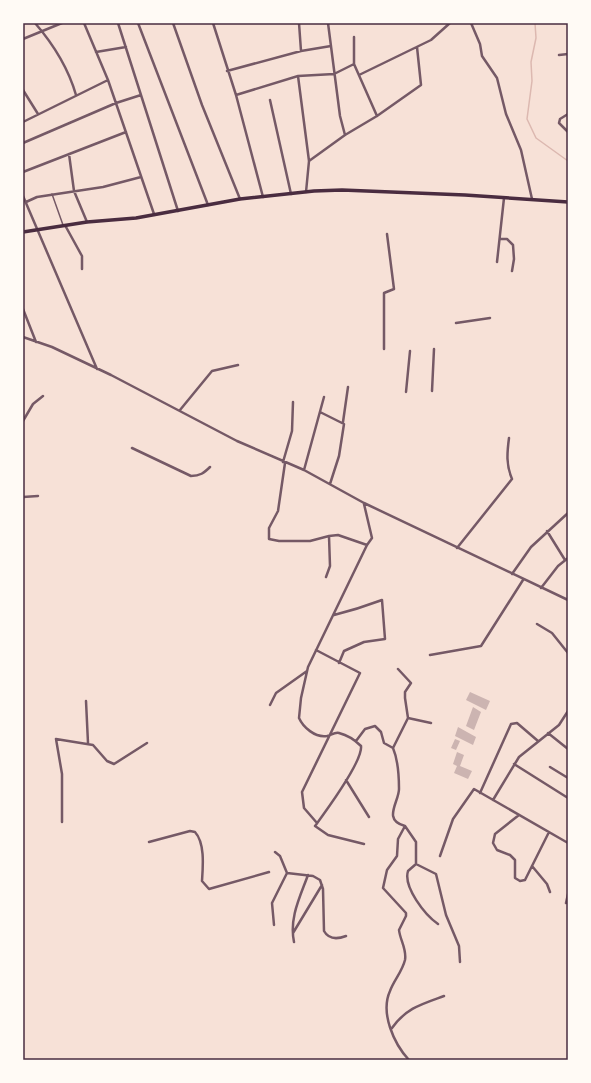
<svg xmlns="http://www.w3.org/2000/svg" width="591" height="1083" viewBox="0 0 591 1083" font-family="'Titillium Web',sans-serif">
<style>
.lines{fill:none;stroke-linecap:round;stroke-linejoin:round}
.stream{stroke:#dcb8b0;stroke-width:1.5}
.building{fill:#ccb4b1}
.service{stroke:#755966;stroke-width:1.5}
.minor{stroke:#755966;stroke-width:2.5}
.secondary{stroke:#4a2c40;stroke-width:3.5}
.neatline{fill:none;stroke:#4a2c40;stroke-width:1.5}
</style>
<rect width="100%" height="100%" fill="#f7e1d7"/>
<g class="lines">
<path class="stream" d="M535 23 536 38 531 62 532 81 527 119 536 138 568 161"/>
</g>
<path class="building" d="M470 692 490 701 486 710 466 700Z
M473 707 481 712 474 730 466 726Z
M458 727 476 737 473 745 455 736Z
M455 739 460 741 456 750 451 748Z
M457 752 464 755 460 766 472 771 468 779 454 773 457 766 453 764Z"/>
<g class="lines">
<path class="service" d="M52 194 63 225"/>
<path class="minor" d="M35 23C54 45 68 67 76 95
M84 23 108 80 154 214
M118 23 178 211
M138 23 208 205
M173 23 202 105 240 199
M213 23 236 95 263 197
M299 23 301 51
M471 23 480 44 482 56 497 78 506 114 521 150 532 199
M354 37V64L377 116
M23 39 62 23
M96 52 126 47
M559 55 568 54
M227 71 301 51 331 46
M359 75 431 40 450 23
M298 76 309 161 306 192
M23 90 38 114
M236 95 298 76 334 74 354 64
M270 100 291 194
M568 114 560 119 559 123 568 132
M23 122 108 80
M345 135 377 116 421 85 417 47
M23 143 116 103 141 95
M69 154 74 191 87 222
M309 161 345 135 340 116 328 23
M23 172 126 132
M23 196 97 369
M26 202 37 197 103 187 141 177
M66 227 82 256V269
M501 239H507L513 245 514 259 512 271
M497 262 504 198
M23 309 36 342
M456 323 490 318
M23 337 52 347 111 375 237 441 304 470 364 503 568 600
M384 349V293L394 289 387 234
M432 391 434 349
M406 392 410 351
M180 410 212 371 238 365
M320 412 344 424 339 456 330 484
M23 421 33 404 43 396
M343 422 348 387
M132 448 191 476C200 476 204 473 210 467
M283 462 292 431 293 402
M285 463 278 511 269 528V539L279 541H310L329 536 338 535 367 545
M304 470 324 397
M23 497 38 496
M547 531 565 560
M457 548 512 479C506 465 507 453 509 438
M512 574 531 547 568 513
M326 577 330 566 329 536
M541 588 558 566 568 558
M334 615C350 611 366 606 382 600L385 639 364 642 344 651 339 663
M537 624 552 633 568 653
M316 650 360 673 302 792 304 808 317 823
M430 655 481 646 523 580
M398 669 411 683 405 692V698L408 718 431 723
M86 701 88 743
M270 705 276 693 307 671
M548 733 568 749
M356 741 365 729 375 726 381 732 384 743 393 748C398 760 399 776 399 789 399 802 382 820 405 826L416 842V864L436 874 446 915 459 946 460 962
M393 748 408 718
M514 764 568 798
M550 767 568 778
M346 780 369 817
M480 793 511 724 517 723 538 741
M493 800 519 757 559 725 568 711
M519 815 495 834 493 843 497 850 510 855 515 860V878L520 881 525 880 549 832
M62 822V774L56 739 93 745 107 761 114 764 147 743
M405 826 398 839 397 856 387 870 383 888 406 913V916L399 930C400 940 407 949 405 960 402 972 394 980 390 991 380 1013 394 1044 409 1060
M149 842 190 831 195 832C205 843 203 866 202 881L209 889 269 872
M364 844 328 835 315 826C326 811 363 761 361 746 355 740 347 735 339 733 335 732 331 735 327 736 315 738 303 727 299 718L301 698 308 667 367 545 372 538 364 504
M275 852 280 856 287 873 313 876 320 880 323 889 324 931C329 940 338 939 346 936
M440 856 453 819 474 789 568 843
M416 864 408 871C403 887 425 915 438 924
M532 866 547 884 550 892
M566 903 568 894
M274 925 272 903 287 873
M293 933 322 885
M294 942C289 918 300 897 308 875
M392 1028C406 1008 422 1004 444 996"/>
<path class="secondary" d="M23 232 87 222 136 218 240 199 314 191 342 190 465 195 568 202"/>
</g>
<rect width="591" height="1083" fill="none" stroke="#fffaf5" stroke-width="48"/>
<rect x="24" y="24" width="543" height="1035" class="neatline"/>
</svg>
